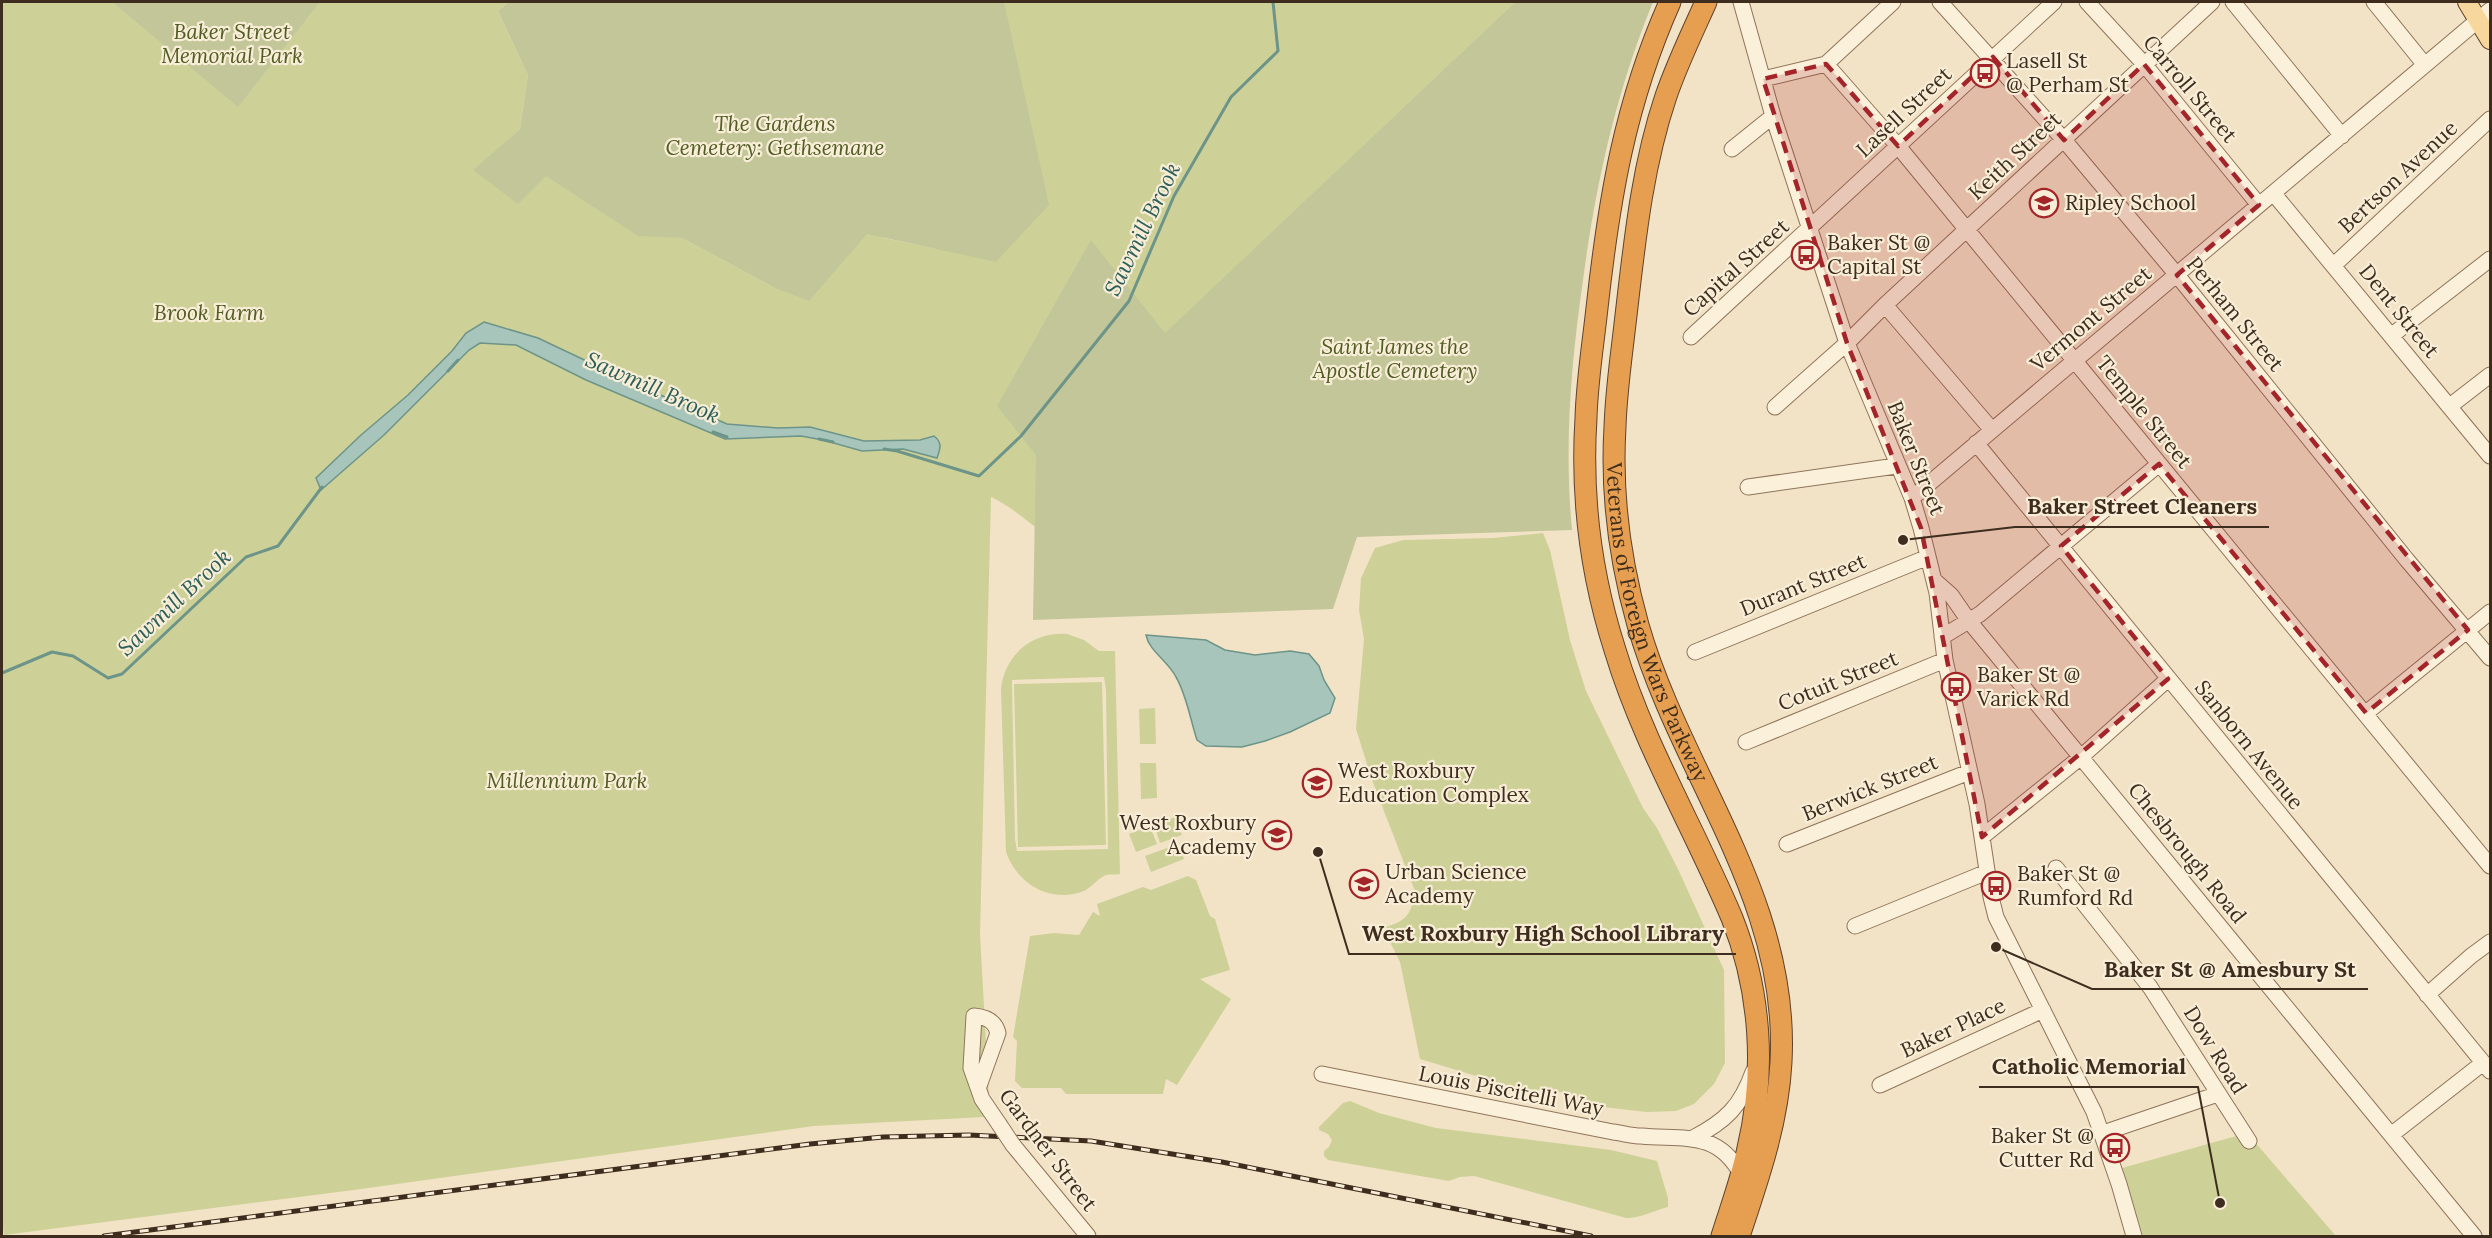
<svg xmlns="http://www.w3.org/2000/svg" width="2492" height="1238" viewBox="0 0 2492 1238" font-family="Lora,serif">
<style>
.green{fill:#cdd198;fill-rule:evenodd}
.cemetery{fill:#c2c698}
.water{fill:#a7c5bb;stroke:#6d9489;stroke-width:1.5}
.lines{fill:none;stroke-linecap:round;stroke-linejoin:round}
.stream{stroke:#6d9489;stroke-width:3}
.minor-casing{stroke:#8f745a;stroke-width:17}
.major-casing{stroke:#5c422e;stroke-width:20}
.highway-casing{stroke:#5c422e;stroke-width:23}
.minor{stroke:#fbf0da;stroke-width:15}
.major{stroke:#f7d79c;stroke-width:18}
.highway{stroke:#e69f51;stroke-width:21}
.rail-casing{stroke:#3e2d1e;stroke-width:5}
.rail{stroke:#f8edd6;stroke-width:3;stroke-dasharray:9;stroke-linecap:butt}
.minor-bridge-casing{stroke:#8f745a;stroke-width:17;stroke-linecap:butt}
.minor-bridge{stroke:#fbf0da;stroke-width:15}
.marked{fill:#a3252a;fill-opacity:0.2;stroke:#a3252a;stroke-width:4.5;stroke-dasharray:12 8;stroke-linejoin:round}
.labels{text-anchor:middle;stroke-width:4.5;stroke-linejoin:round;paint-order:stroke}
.park-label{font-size:21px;font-style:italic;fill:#505c23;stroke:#f8edd6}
.poi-label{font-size:21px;fill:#3e2d1e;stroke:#f8edd6;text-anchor:start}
.street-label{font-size:21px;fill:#3e2d1e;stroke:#f8edd6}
.water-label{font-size:22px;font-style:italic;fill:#2d5f5a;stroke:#f8edd6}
.leader{fill:none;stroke:#3e2d1e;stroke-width:2}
.callout-dot{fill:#3e2d1e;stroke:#f8edd6;stroke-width:2}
.callout-label{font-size:22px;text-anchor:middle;font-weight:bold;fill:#3e2d1e;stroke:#f8edd6;stroke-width:4.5;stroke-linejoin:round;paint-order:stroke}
</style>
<rect width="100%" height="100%" fill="#f2e3c6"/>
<path class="green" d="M2 2H112L238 106 320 2H509L498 11 528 75 520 129 473 171 546 175 638 235 682 238 773 287 868 232 884 238 937 249 1001 2H1515L1165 334 1155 322 1047 535C1028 523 1011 506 991 497L980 934 989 1098 1003 1116 814 1126 354 1190 4 1235 2 1220Z
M1543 533 1550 550 1570 640 1586 691 1643 808 1657 828 1678 869 1724 970 1725 1063 1714 1084 1694 1104 1676 1111 1646 1112 1603 1107 1568 1093 1516 1088 1420 1059 1400 962 1383 928C1407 920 1408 918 1416 894L1372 780 1356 729 1364 639 1359 610 1361 578 1375 548 1403 540 1493 538Z
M1067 634 1084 640 1099 651H1115L1120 874C1117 875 1110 874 1106 875 1098 878 1092 887 1084 891 1050 904 1017 884 1006 852L1001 689C1005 654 1032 632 1067 634ZM1104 677 1106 690 1108 849 1017 851 1015 839 1012 680Z
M1102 682 1106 845 1018 847 1014 684Z
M1155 708 1156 744H1140L1139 709Z
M1140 763H1156L1157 798 1141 799Z
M1175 817 1182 835 1160 843 1154 825Z
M1150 826 1157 844 1136 852 1129 834Z
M1178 844 1184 859 1151 872 1145 856Z
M1188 876 1196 880 1210 916 1215 919 1230 970 1200 979 1231 999 1177 1085 1166 1079 1163 1094H1066L1061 1088H1022L1015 1081 1017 1041 1013 1037 1030 936 1054 933 1079 935 1093 912 1100 916 1097 904 1143 887 1151 890Z
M1350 1101 1379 1113 1436 1128 1611 1150 1657 1161 1668 1198V1207C1652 1211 1642 1218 1626 1218L1474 1176 1460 1177 1449 1181 1328 1160 1324 1156V1151L1329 1147 1332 1140 1328 1134 1319 1130V1127L1343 1103Z
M2247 1133 2336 1236H2143L2122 1168Z"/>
<path class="cemetery" d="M112 2H320L238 107Z
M509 2H1004L1049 205 996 262 867 234 809 301 773 287 682 238 638 236 546 176 518 204 473 170 520 129 528 75 498 11Z
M1515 2H1653C1616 92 1596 183 1583 280 1571 364 1564 445 1572 530L1357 537 1333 609 1033 620 1036 455 997 406 1091 240 1165 333Z"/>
<path class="water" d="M484 322 538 338 633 383 727 424 778 428 810 427 864 441 920 440 934 436C943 443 940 449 937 458L903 449 862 451 823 440 801 436 725 439 586 380 516 345 480 343 469 350 384 435 321 490 316 478 361 435 408 395 452 351 466 333Z
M1146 635 1206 640 1225 650 1255 655 1290 651 1309 654 1319 666 1324 680 1335 698 1330 713 1290 732 1265 741 1242 747 1206 746 1197 740C1190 719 1187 696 1176 677 1168 661 1149 651 1146 635Z"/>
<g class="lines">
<path class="stream" d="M448 371 458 360
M713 432 727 437
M819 439 833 442
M884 449 897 451 979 476 1021 436 1129 301 1174 196 1231 97 1278 51 1273 2
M2 673 52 652 73 656 108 678 122 674 246 557 278 546 322 487"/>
<g class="minor-casing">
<path id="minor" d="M1741 2 1773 116 1847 343 1912 498 1921 528 1937 593 1945 660 1977 804 1991 897 1996 917 2094 1112 2119 1184 2134 1236
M1940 2 2064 140 2177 275 2407 560 2490 658
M2087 2 2144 64 2259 205
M2233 2 2342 136
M2374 2 2425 65
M1826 64 1893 2
M1763 79 1826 64 1898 146 2490 866
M1732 149 1773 116
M2274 194 2490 456
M2334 265 2490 119
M1885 305 1992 430
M2391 336 2490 259
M1691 337 2054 2
M2450 406 2490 375
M1775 407 1847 343 1885 305 2212 2
M1976 443 2490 1071
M1748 487 1896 466
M1912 498 2490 10
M1934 580 1951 595 1969 621 2474 1236
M1942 637 1980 614 2159 464
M1695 652 1928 557
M2366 713 2490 612
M1746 742 1945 660
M1982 837 2081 757 2168 679
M1787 844 1969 772
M2056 868 2150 987 2249 1141
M1855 926 1987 872
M2427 995 2471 956 2490 942
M1322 1074 1613 1132C1622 1133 1632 1136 1641 1136 1683 1140 1717 1130 1741 1174
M1880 1085 2043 1010
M979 1086 998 1033C995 1021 987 1017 974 1016L971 1068 982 1099 999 1124
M2103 1133 2218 1094
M2391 1135 2483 1063
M1693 1138C1726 1121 1741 1106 1753 1072
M1013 1145 1088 1236"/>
</g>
<g class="major-casing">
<path id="major" d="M2467 2 2490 40"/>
</g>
<g class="highway-casing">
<g id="highway">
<path d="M1670 2C1625 103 1609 199 1597 308 1593 345 1587 381 1586 418 1581 496 1591 575 1615 650 1643 743 1694 828 1732 918 1761 991 1766 1072 1748 1148 1742 1178 1731 1207 1722 1236"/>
<path id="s1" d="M1706 2C1692 33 1677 64 1666 96 1641 170 1634 248 1625 324 1621 359 1616 393 1615 427 1611 493 1620 561 1638 625 1681 775 1790 898 1781 1062 1778 1122 1758 1179 1739 1236"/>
</g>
</g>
<use href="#minor" class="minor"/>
<use href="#major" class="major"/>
<use href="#highway" class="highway"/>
<g class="rail-casing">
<path id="rail" d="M104 1236 810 1144 883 1137 969 1135 1091 1141 1222 1162 1591 1236"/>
</g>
<use href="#rail" class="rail"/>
<g class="minor-bridge-casing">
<path id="minor-bridge" d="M999 1124 1013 1145"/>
</g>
<use href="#minor-bridge" class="minor-bridge"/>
</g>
<path class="marked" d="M1993 57 2064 140 2144 64 2259 205 2177 275 2468 630 2366 713 2159 464 2061 546 2168 679 1982 837 1921 528 1847 343 1763 79 1826 64 1898 146Z"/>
<defs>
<g id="bus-ring" transform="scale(1.5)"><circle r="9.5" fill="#f8edd6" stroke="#a3252a" stroke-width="1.5"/><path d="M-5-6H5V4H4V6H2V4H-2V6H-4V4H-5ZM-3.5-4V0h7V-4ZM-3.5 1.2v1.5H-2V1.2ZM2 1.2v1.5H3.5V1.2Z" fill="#a3252a"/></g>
<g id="school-ring" transform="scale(1.5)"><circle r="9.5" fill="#f8edd6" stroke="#a3252a" stroke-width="1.5"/><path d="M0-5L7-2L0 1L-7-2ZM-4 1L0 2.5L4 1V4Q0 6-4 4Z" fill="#a3252a"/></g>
</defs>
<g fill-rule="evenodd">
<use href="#bus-ring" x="1985" y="73"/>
<use href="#school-ring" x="2044" y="203"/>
<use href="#bus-ring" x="1806" y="255"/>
<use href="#bus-ring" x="1956" y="687"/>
<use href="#school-ring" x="1317" y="783"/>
<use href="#school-ring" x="1277" y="835"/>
<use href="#school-ring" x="1364" y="884"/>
<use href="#bus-ring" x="1996" y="886"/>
<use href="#bus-ring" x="2115" y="1148"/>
</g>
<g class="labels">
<g class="park-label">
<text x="232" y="39">Baker Street<tspan x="232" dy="24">Memorial Park</tspan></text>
<text x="775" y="131">The Gardens<tspan x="775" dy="24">Cemetery: Gethsemane</tspan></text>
<text x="209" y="320">Brook Farm</text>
<text x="1395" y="354">Saint James the<tspan x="1395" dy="24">Apostle Cemetery</tspan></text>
<text x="567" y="788">Millennium Park</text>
</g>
<g class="poi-label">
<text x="2006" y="68">Lasell St<tspan x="2006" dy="24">@ Perham St</tspan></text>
<text x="2065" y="210">Ripley School</text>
<text x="1827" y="250">Baker St @<tspan x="1827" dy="24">Capital St</tspan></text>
<text x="1977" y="682">Baker St @<tspan x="1977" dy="24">Varick Rd</tspan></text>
<text x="1338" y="778">West Roxbury<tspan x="1338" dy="24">Education Complex</tspan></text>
<text x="1256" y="830" text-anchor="end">West Roxbury<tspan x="1256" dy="24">Academy</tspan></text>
<text x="1385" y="879">Urban Science<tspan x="1385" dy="24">Academy</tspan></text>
<text x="2017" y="881">Baker St @<tspan x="2017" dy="24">Rumford Rd</tspan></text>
<text x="2094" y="1143" text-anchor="end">Baker St @<tspan x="2094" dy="24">Cutter Rd</tspan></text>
</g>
<g class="street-label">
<text transform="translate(2190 89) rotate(50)" y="7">Carroll Street</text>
<text transform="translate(1904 112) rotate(-43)" y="7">Lasell Street</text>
<text transform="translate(2015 156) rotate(-43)" y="7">Keith Street</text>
<text transform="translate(2398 177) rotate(-43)" y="7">Bertson Avenue</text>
<text transform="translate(1736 268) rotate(-42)" y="7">Capital Street</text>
<text transform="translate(2399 311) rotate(51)" y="7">Dent Street</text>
<text transform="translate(2235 314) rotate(51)" y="7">Perham Street</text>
<text transform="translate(2091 319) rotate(-40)" y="7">Vermont Street</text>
<text transform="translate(2144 412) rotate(51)" y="7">Temple Street</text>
<text transform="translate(1916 458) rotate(68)" y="7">Baker Street</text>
<text transform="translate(1803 585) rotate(-22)" y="7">Durant Street</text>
<text dy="7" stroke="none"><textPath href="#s1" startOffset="640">Veterans of Foreign Wars Parkway</textPath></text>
<text transform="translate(1838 681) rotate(-22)" y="7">Cotuit Street</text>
<text transform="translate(2249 745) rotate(51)" y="7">Sanborn Avenue</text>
<text transform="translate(1870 788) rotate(-22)" y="7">Berwick Street</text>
<text transform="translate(2187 853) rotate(51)" y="7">Chesbrough Road</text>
<text transform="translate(1953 1028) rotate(-25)" y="7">Baker Place</text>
<text transform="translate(2215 1050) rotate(58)" y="7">Dow Road</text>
<text transform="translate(1511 1091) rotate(11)" y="7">Louis Piscitelli Way</text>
<text transform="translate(1048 1150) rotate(53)" y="7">Gardner Street</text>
</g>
<g class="water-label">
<text transform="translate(1142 229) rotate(-64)" y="8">Sawmill Brook</text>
<text transform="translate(653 387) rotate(24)" y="8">Sawmill Brook</text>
<text transform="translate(174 602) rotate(-43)" y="8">Sawmill Brook</text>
</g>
</g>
<path class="leader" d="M1903 540L2015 527H2269M1318 852L1349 954H1736M1996 947L2092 989H2368M2220 1203L2198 1087H1979"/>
<g class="callout-dot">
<circle cx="1903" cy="540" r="6"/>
<circle cx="1318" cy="852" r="6"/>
<circle cx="1996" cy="947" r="6"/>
<circle cx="2220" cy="1203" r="6"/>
</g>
<g class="callout-label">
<text x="2142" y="514">Baker Street Cleaners</text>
<text x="1543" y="941">West Roxbury High School Library</text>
<text x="2230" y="977">Baker St @ Amesbury St</text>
<text x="2089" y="1074">Catholic Memorial</text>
</g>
<rect width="2492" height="1238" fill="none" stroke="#3e2d1e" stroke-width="6"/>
</svg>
